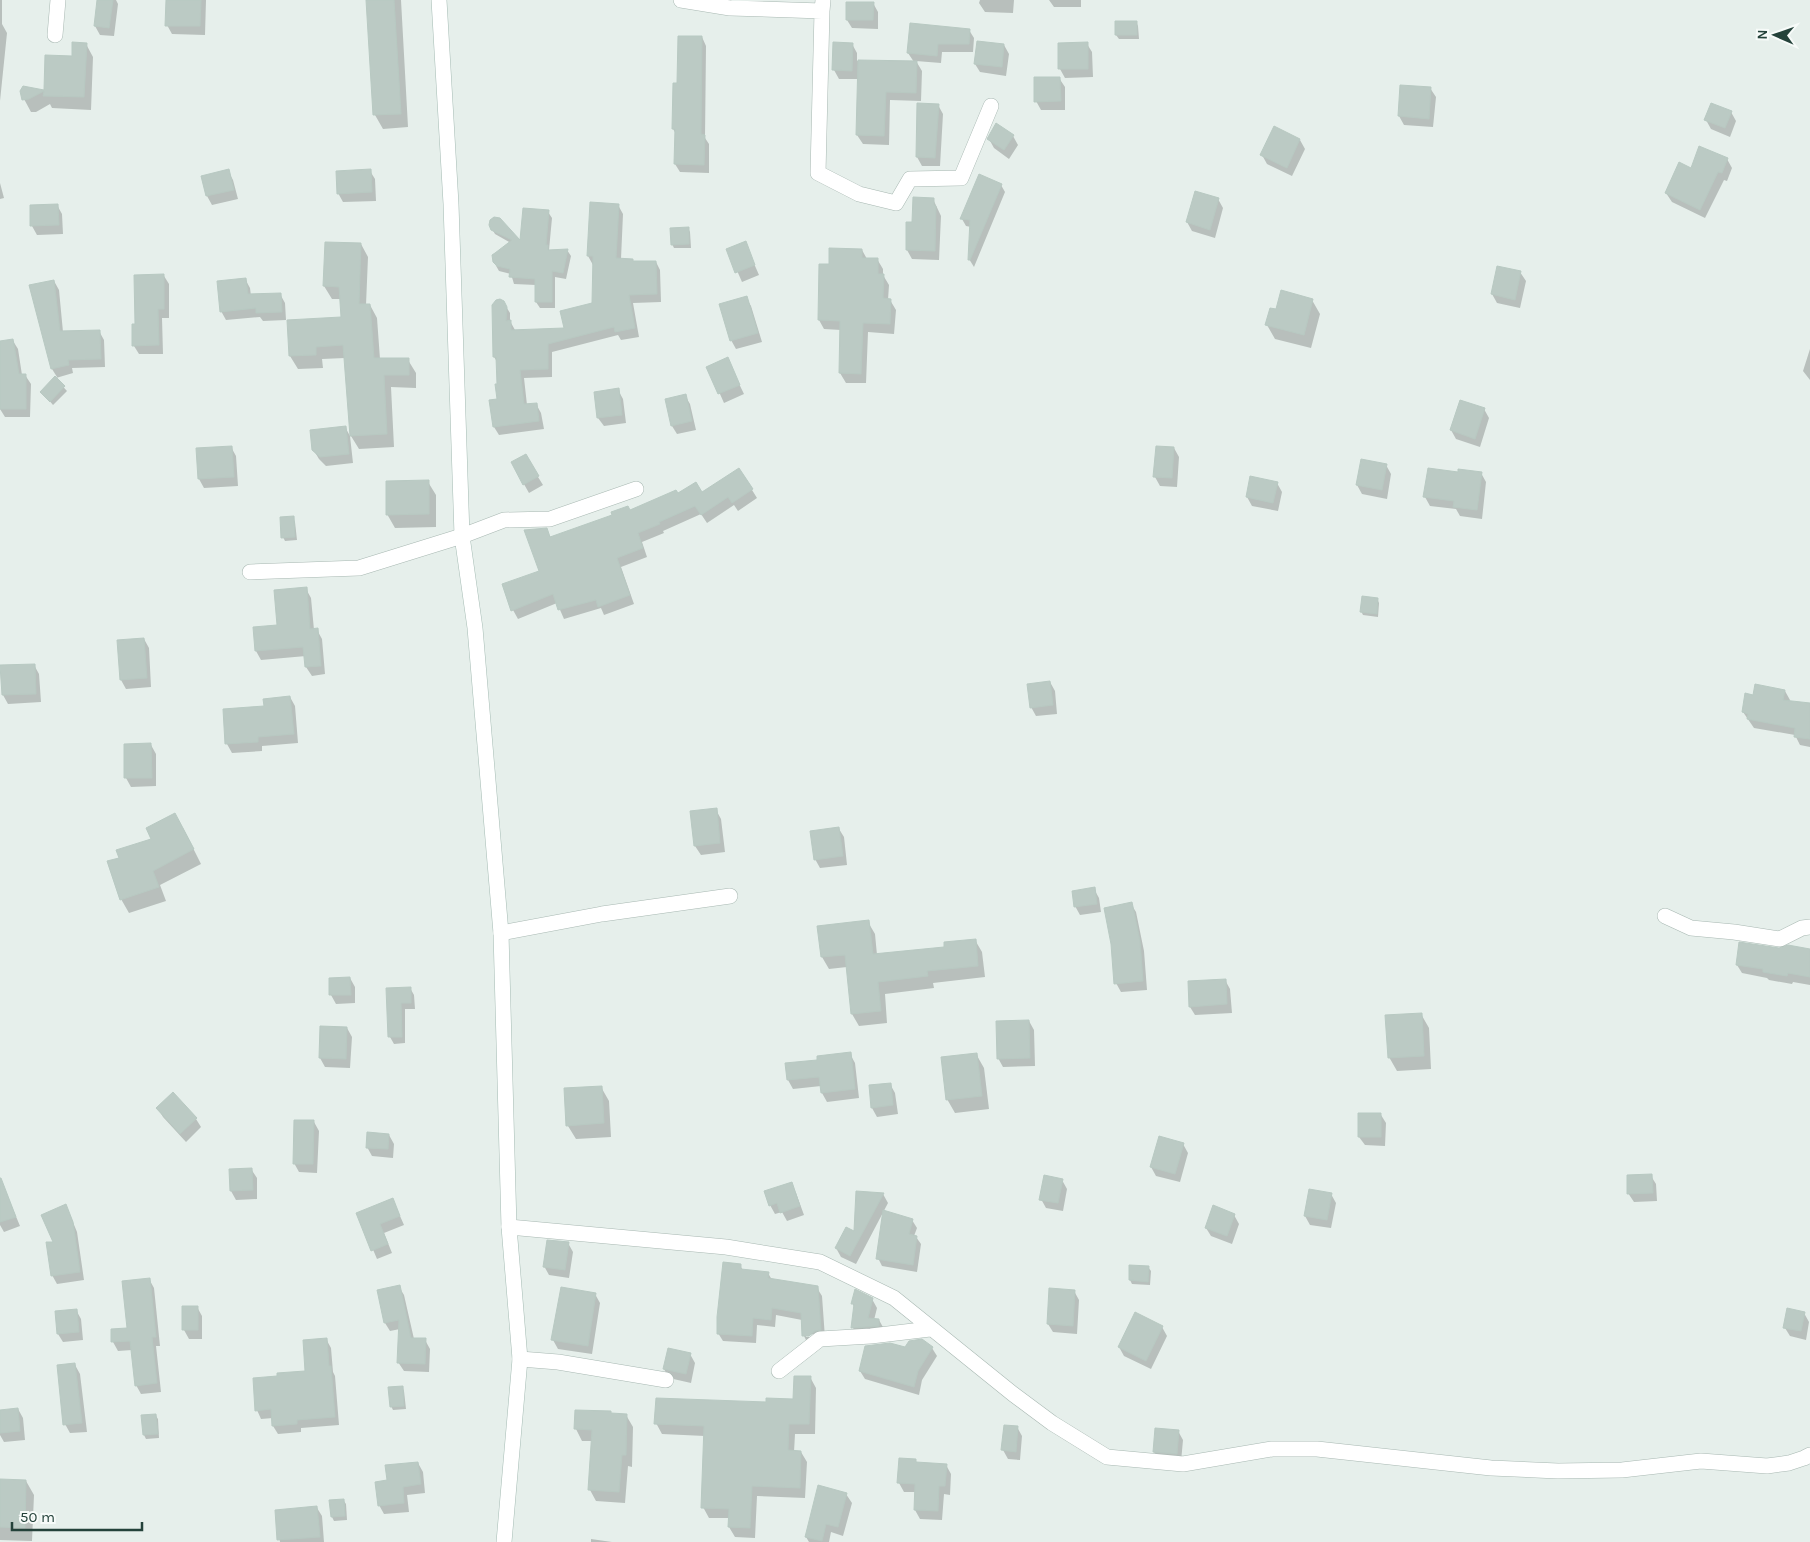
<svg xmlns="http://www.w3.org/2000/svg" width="1810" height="1542" viewBox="0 0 1810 1542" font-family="Karla,sans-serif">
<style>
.shadow{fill:#0003;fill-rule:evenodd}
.building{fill:#bbcac4;stroke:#b8c9c2}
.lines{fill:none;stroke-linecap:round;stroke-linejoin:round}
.street-casing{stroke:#a8b8b2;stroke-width:16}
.secondary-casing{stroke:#a4bbb3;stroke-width:16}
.street{stroke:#fff;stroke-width:15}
.secondary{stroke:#fff;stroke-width:15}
</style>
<rect width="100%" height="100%" fill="#e6efeb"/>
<path class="shadow" d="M0 0H2V24L7 33 0 101Z
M98 0H116L118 4 114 36 100 35 95 26Z
M167 0H206L205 35 172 34 167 25Z
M367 0H401L408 127 383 129 375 115Z
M980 0H1014L1013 13 985 12 979 3Z
M1049 0H1081V7H1054Z
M873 3 878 12V29L852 28 847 20Z
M1136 22 1138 26 1139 39H1119L1116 35Z
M969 30 974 38 973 52H942L941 63 916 61 922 71 921 101 890 100 889 145 863 144 857 135 859 79H839L834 70 852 44 857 53V61L914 62 908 53Z
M702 37 706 46 705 138 709 144V173L680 172 675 164 676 134 673 129 674 85H678Z
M86 44 93 57 91 110 52 108 50 104 36 112H31L24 99V87L45 91Z
M1087 44 1092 52 1093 77 1065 78 1060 69Z
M1004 45 1009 54 1006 76 980 72 975 64Z
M1059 78 1065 87V110H1041L1036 101Z
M1401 86 1430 88 1436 97 1433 127 1404 125 1399 116Z
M918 104 938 105 943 114 940 166H922L917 157Z
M1731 112 1736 121 1730 137 1711 129 1706 120Z
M1013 136 1018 145 1009 159 994 148 989 139Z
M1300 140 1305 149 1292 176 1267 164 1262 155Z
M1727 159 1732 168 1727 181 1724 180 1705 218 1672 202 1666 193 1692 169Z
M228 171 233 180 238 199 212 205 207 196 203 177Z
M370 171 375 179 376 201 343 202 338 193Z
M980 176 1001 185 1005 192 974 267 969 259 971 227 966 226 962 219Z
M0 183 4 198 0 199Z
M933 199 941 216 939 260 912 259 907 250 908 223H913Z
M1218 199 1223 208 1215 238 1192 231 1187 222Z
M591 204 618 205 623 214 621 259 634 262H656L660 270 661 302 633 303 639 337 621 340 618 335 552 352V377L524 378 527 405 536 404 541 413 544 429 499 435 494 427 499 400 498 363 494 357 505 305 510 313V321L515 330H566L593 304V265L588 256Z
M57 205 62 214 63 234 37 235 32 226Z
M548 212 552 218 549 250 550 251 567 250 571 256 566 279 555 277V308H540L536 302V285L514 284 511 274 499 271 495 264 511 243 495 234 491 227 521 243Z
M688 228 690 232 691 248H674L672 244Z
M745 243 759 275 742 282 728 250Z
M361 244 368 257 366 305H370L377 318 380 359 408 360 416 373V388L391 387 394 447 359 449 351 436 345 358 322 359 323 368 298 369 290 356 342 318 341 299H332L324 286Z
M862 250 867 259H877L883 269V275L889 285 888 300H890L896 310 894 334 868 332 866 383H846L840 373 841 330 824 329 819 320Z
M1520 272 1526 281 1520 308 1497 303 1492 294Z
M164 276 169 284V318H162L163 354H139L134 346Z
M245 279 250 288 251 296 280 294 285 303 286 320 263 321 260 317 226 320 221 311Z
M54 281 59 290 63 332 99 331 104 340 105 367 72 368 73 373 56 378 57 377 52 369 31 286Z
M746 298 751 306 762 342 736 349 731 340Z
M1312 300 1320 314 1311 348 1275 339 1267 325 1277 311Z
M13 341 18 349 22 375H25L31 384 30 417H5L0 409V343Z
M1810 349V380L1803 371Z
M727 359 744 394 724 403 708 367Z
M55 378 67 391 53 405 42 392Z
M618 390 623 399 626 423 604 426 598 418Z
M685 396 690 404 696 430 677 434 672 426Z
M1484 409 1489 418 1480 447 1456 439 1451 430Z
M345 427 350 436 353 463 326 466 319 459 313 449Z
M231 447 236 456 238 486 204 488 199 479 197 450Z
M1174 448 1179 457 1177 487 1160 486 1155 477Z
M525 456 543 485 529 493 512 463Z
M1386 465 1391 474 1387 499 1362 494 1357 485Z
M739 469 757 498 738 511 734 505 707 523 701 514 663 531 664 533 642 542 647 557 621 567 634 604 604 615 601 608 564 619 557 603 518 619 513 610 540 571 546 530 551 538 677 495 702 493Z
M1481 473 1486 482 1482 519 1460 516 1456 509 1430 506 1425 497Z
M428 482 436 495V527L395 528 387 514Z
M1277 483 1282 492 1278 511 1252 506 1247 497Z
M293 518 295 522 297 540 285 541 283 537Z
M306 589 311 598 314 630H317L322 639 325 674 312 676 306 667V656L261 660 256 651 254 628 278 626Z
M1377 599 1379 603 1378 617 1363 615 1361 611Z
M144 639 149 648 151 687 126 689 121 680Z
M34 665 39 674 41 702 8 704 3 695Z
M1050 682 1055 691 1057 714 1036 716 1031 707Z
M1785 691 1790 700 1789 702 1810 704V747L1800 745 1795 735 1754 728 1743 712Z
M290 697 295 706 298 743 262 746V751L232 753 227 744 225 710 265 707Z
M151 745 156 754V786L131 787 126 778Z
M716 810 721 819 725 852 701 855 695 846Z
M183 828 201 864 160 885 166 901 129 913 121 899 120 858Z
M839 829 844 837 847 865 820 868 815 859Z
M1094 889 1099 898 1101 912 1080 915 1075 906Z
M1131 904 1136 912 1144 951 1147 990 1121 992 1116 983Z
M868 922 875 934 877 955 946 948 975 940 982 952 985 977 933 983 934 988 885 994 887 1023 859 1026 852 1014 847 967 829 969 822 957 819 927Z
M1810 952V985L1793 982 1792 984 1769 980 1767 978 1742 973 1737 965Z
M350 978 355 987V1003L336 1004 331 995Z
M1225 980 1230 989 1232 1013 1195 1015 1190 1007Z
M410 988 414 995 415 1009H405V1043L394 1044 390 1037 387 989Z
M1421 1014 1429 1028 1431 1069 1397 1071 1389 1057Z
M1029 1021 1034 1030 1035 1066 1003 1067 998 1058Z
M347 1028 352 1037 350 1068 325 1067 320 1058Z
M850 1054 855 1063 859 1098 827 1102 822 1093 821 1086 793 1089 788 1080 818 1061Z
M976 1054 984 1068 989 1109 955 1113 947 1099Z
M890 1084 895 1093 898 1114 877 1117 872 1108Z
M601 1087 609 1101 611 1137 576 1139 568 1126Z
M158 1108 196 1119 201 1127 186 1142 163 1117Z
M1381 1115 1386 1123 1385 1146 1365 1145 1359 1137Z
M314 1122 319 1131 317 1173 299 1172 294 1163Z
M389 1135 394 1144 393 1158 372 1156 367 1147Z
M1183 1144 1188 1153 1180 1182 1156 1176 1151 1167Z
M251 1169 257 1178V1199L236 1200 231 1191 230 1170Z
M1651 1176 1656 1184 1657 1201 1634 1202 1628 1193Z
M1062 1180 1067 1189 1063 1211 1046 1208 1041 1199Z
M791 1184 796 1193 804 1215 787 1221 782 1212 775 1214 770 1205Z
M883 1194 888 1203 856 1264 841 1257 836 1248 855 1233Z
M1331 1194 1336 1203 1331 1228 1310 1225 1305 1216Z
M7 1195 20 1226 4 1232 0 1225V1198Z
M393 1200 404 1225 384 1233 392 1253 377 1259 358 1214Z
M70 1215 77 1232 84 1280 57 1284 52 1275 55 1243Z
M1234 1215 1239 1224 1232 1244 1211 1236 1206 1228Z
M912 1220 917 1228 914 1236 916 1237 921 1244 917 1272 882 1266 878 1258Z
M568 1243 573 1252 569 1278 549 1275 544 1266Z
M740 1266 743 1270 768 1273 772 1280 817 1288 822 1296 825 1338 808 1344 804 1336 802 1320 776 1315 775 1327 757 1325 756 1343 723 1341 718 1333ZM815 1334V1337H806V1335Z
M1148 1267 1151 1271 1150 1285 1132 1284 1130 1280Z
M149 1279 154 1288 160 1346H156L161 1392 141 1394 136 1385 132 1350 118 1351 113 1342 129 1329Z
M399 1287 404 1295 414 1339 425 1340 430 1349 429 1372 404 1371 398 1362 400 1329 390 1331 385 1323Z
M1074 1291 1079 1300 1077 1334 1053 1332 1048 1324Z
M595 1294 600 1303 592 1354 558 1349 553 1340Z
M872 1299 877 1308 874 1320H879L884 1329 858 1336 853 1328 855 1308 852 1303Z
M197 1307 202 1316V1339H189L184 1330Z
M76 1310 81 1319 83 1340 63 1342 58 1334Z
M1804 1313 1809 1322 1806 1340 1790 1336 1785 1328Z
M1162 1327 1167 1336 1151 1369 1124 1356 1119 1347Z
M326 1339 331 1348 333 1372 335 1376 339 1425 301 1428V1432L278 1434 273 1426V1418L261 1419 257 1410 307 1372Z
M932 1348 937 1356 922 1380 919 1395 865 1379 860 1371 906 1349Z
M690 1354 695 1363 691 1383 669 1378 664 1369Z
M75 1365 80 1374 87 1432 70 1433 65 1424Z
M810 1377 816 1388 815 1434H795L794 1452H801L807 1462 805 1498 757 1496 755 1538 735 1537 729 1527V1518H709L703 1507 705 1436 662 1434 656 1423 794 1400Z
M402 1387 404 1391 406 1409 393 1410 391 1406Z
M18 1409 23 1418 25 1440 4 1442 0 1435V1411Z
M612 1414 626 1415 633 1427 632 1467 628 1466 625 1503 596 1501 590 1490 593 1441H582L576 1429Z
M155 1415 158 1419 159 1438 146 1439 144 1435 142 1416Z
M1017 1427 1022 1436 1020 1460 1008 1459 1003 1450Z
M1178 1431 1183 1440 1181 1462 1159 1460 1154 1452Z
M915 1460 917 1463 946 1465 951 1474 950 1495 944 1494 942 1520 920 1519 915 1510 916 1492H904L899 1483Z
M418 1463 423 1472 425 1493 407 1495 409 1512 384 1514 379 1505 388 1481Z
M0 1480 26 1481 34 1495 32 1541 0 1540Z
M846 1494 852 1503 843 1536 831 1532 829 1542H809L806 1537Z
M343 1500 346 1504 347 1520 334 1521 332 1517Z
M317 1508 322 1516 324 1542H280L276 1511Z
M591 1539 612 1542H591Z"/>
<path class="building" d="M97 0H113L109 28 94 26Z
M166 0H201L200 26H165Z
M366 0H394L401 114 373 115Z
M846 2H874L873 20H846Z
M1115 21H1137V35H1115Z
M910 23 970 29 969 44H938L937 56 907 53Z
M678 36H702L701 134 705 135 704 165 674 164 675 129H672L673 83H677Z
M977 41 1004 44 1002 67 974 64Z
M72 42 87 43 84 97 43 96 44 91 29 99 22 100 20 91 23 86 44 90 45 55 72 56Z
M833 42 853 43 852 71 832 70Z
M1088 42V69H1058V43Z
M858 60 917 61 916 93 886 92 884 136 856 135Z
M1034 77H1060L1061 101 1034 102Z
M1400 85 1431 87 1429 119 1398 116Z
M917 103 939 104 935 158 916 157Z
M1711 103 1732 111 1725 128 1704 120Z
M996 123 1014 135 1004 150 987 139Z
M1274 126 1300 139 1287 168 1260 155Z
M1699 146 1728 158 1722 173 1718 172 1700 210 1665 193 1679 162 1691 168Z
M229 169 234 190 206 196 201 176Z
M371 169 372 192 337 194 336 171Z
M979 174 1002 184 970 260H968L970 220 960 219Z
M1195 191 1219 198 1210 230 1186 222Z
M913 197 934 198V205L936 206 935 251 906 250V222H912Z
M590 202 619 204 616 258 633 259V261H656L657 294 629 295 635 328 615 332 614 327 548 344V369L520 370 524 404 537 403 539 421 493 427 489 400 497 399 495 384H497L496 357H493L492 305 496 300 500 299 504 301 507 307 506 321 511 320V330L564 328 560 311 592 303 593 256H587Z
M58 204 59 225 30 226V205Z
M523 208 549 210 546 245H548V250L568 249 563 273 552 271V302H535V279L509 277 510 269 497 266 493 262 492 255 495 253 512 240 491 230 489 225 490 220 494 217 500 218 520 240Z
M689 227V244L671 245 670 228Z
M746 241 755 265 735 273 726 249Z
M325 242 361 243 359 304H370L374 358H409V375H384L387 434 350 436 343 345 316 347V355L289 356 287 320 341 317 339 287 323 286Z
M829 248 862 249V258H878V274H884L883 298 891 299 890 324 863 323 861 374 839 373 840 321 818 320 819 264H829Z
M1497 266 1521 271 1515 300 1491 294Z
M164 274V309H158L159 345 132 346V324H135L134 275Z
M246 278 248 294 281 293 282 312 256 313V308L220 312 217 281Z
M54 280 60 331 100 330 101 359 68 360 69 365 51 369 29 285Z
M1281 290 1313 299 1304 335 1265 325 1270 308 1276 309Z
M747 296 758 333 730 341 719 304Z
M13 339 19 374H26V409H0V341Z
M728 357 740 385 718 394 706 367Z
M55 376 65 386 50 402 40 392Z
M619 388 622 415 597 418 594 392Z
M686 394 692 421 671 426 665 399Z
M1460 400 1485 408 1475 439 1450 430Z
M346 426 349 454 320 457 312 450 310 430Z
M232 446 234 477 198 479 196 448Z
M1156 446 1174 447 1172 478 1153 477Z
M526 454 539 476 523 485 511 462Z
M1361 459 1387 464 1382 490 1356 485Z
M739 468 753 489 732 503 728 497 701 515 695 506 659 522 660 524 638 533 643 548 617 558 630 595 598 607 596 600 558 610 553 594 511 611 502 584 539 571 524 530 547 528 550 537 612 515 611 512 628 506 630 510 676 490 678 493 696 482 702 492Z
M1428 468 1458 472V469L1482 472 1477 510 1453 507 1454 501 1423 497Z
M1250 476 1278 482 1273 503 1246 497Z
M429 480V514L386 515V481Z
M294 516 295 537 281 538 280 517Z
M307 587 310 629 318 628 321 666 305 667 303 647 255 651 253 627 277 625 274 590Z
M1362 596 1378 598 1377 614 1360 612Z
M144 638 147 678 120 680 117 640Z
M35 664 36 694 2 695 0 665Z
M1050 681 1053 705 1030 708 1027 684Z
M1755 684 1785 690 1783 700 1810 703V739L1794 737 1795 728 1747 719 1748 714 1742 712 1745 693 1753 695Z
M290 696 294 734 258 737V742L225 744 223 709 264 706 263 699Z
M151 743 152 778H124V744Z
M717 808 720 843 694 846 690 811Z
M175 813 194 849 153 871 159 887 120 900 107 861 119 858 116 850 151 839 146 828Z
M839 827 843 856 814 860 810 831Z
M1095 887 1097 904 1074 907 1072 891Z
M1132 902 1140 941 1143 981 1114 984 1111 944 1104 908Z
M869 920 873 954 944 947V942L976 939 978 966 927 971 928 976 878 982 881 1011 851 1014 845 955 821 957 817 926Z
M1739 942 1779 948 1788 945 1810 949V977L1788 973 1787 976 1763 972V969L1736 965Z
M350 977 351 995H329V978Z
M1226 979 1227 1004 1189 1007 1188 981Z
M411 987V1003H401L402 1037H388L386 988Z
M1422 1013 1424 1056 1388 1058 1385 1015Z
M1029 1020 1030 1058 997 1059 996 1021Z
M320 1026 347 1027 346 1059 319 1058Z
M851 1052 855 1089 821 1093 819 1077 787 1080 785 1063 817 1060V1056Z
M977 1053 982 1096 946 1100 941 1057Z
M891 1083 893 1105 871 1108 869 1085Z
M602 1086 604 1123 566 1126 564 1088Z
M173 1092 197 1118 180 1134 156 1108Z
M1358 1113H1381V1137H1358Z
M294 1120H314L313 1164H293Z
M367 1132 389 1134 388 1149 366 1148Z
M1159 1136 1184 1143 1175 1174 1150 1167Z
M252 1168 253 1190 230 1191 229 1169Z
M1652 1174 1653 1193 1627 1194V1175Z
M1044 1175 1063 1179 1058 1203 1039 1200Z
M0 1178H1L16 1217 0 1222Z
M792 1182 800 1206 780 1213 777 1203 769 1206 764 1191Z
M1309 1189 1332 1193 1327 1220 1304 1216Z
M856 1191 884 1193 850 1256 835 1248 846 1227 854 1231Z
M393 1198 400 1216 380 1224 388 1244 371 1251 356 1213Z
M66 1204 73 1222 80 1272 51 1276 46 1242H53L41 1215Z
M1213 1205 1235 1214 1227 1236 1205 1228Z
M883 1210 913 1219 909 1234 917 1236 913 1265 876 1259Z
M547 1240 569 1242 565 1270 543 1267Z
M723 1262 741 1264V1269L769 1272 768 1278 818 1286 821 1330 815 1331 809 1336H802L801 1313 772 1308 771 1320 753 1318 752 1336 717 1334V1317Z
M1129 1265 1149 1266 1148 1282 1129 1280Z
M150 1278 156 1337H152L157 1383 135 1386 130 1341 111 1342V1329L127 1328 122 1281Z
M400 1285 411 1338H426L425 1364 397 1363 399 1320 384 1323 377 1290Z
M561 1287 596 1293 588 1346 551 1340Z
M1049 1288 1075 1290 1073 1326 1047 1324Z
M855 1289 873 1298 868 1318 879 1319V1326L851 1328 854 1304H851Z
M182 1306H198V1330H182Z
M1787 1308 1805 1312 1801 1331 1783 1328Z
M77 1309 79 1332 57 1334 55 1311Z
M1135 1312 1163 1326 1146 1361 1118 1347Z
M327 1338 329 1366H331L335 1417 297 1420V1424L272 1426 271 1409 255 1411 253 1378 277 1376V1373L305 1371 303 1340Z
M922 1339 933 1347 918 1371 914 1387 859 1371 865 1346 890 1343 905 1347 909 1341Z
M668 1348 691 1353 686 1374 663 1369Z
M75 1363 82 1423 63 1425 57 1365Z
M794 1376H811L809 1424H789L788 1450 801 1451 800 1488 752 1486 750 1528 728 1527 729 1509 701 1508 704 1426 654 1424 656 1398 766 1402V1398L793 1399Z
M403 1386 404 1406 390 1407 388 1387Z
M18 1408 20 1431 0 1433V1410Z
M575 1410 611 1411V1413L627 1414 626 1455H622L619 1492 588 1490 592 1430 574 1429Z
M156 1414 158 1434 143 1435 141 1415Z
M1004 1425 1018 1426 1016 1452 1001 1450Z
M1155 1428 1179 1430 1177 1454 1153 1452Z
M899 1458 916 1459V1462L947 1464 945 1486H939L938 1511 914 1510 915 1484 897 1483Z
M418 1462 421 1484 403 1487 404 1503 378 1506 375 1482 387 1480 385 1465Z
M0 1479 26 1480 25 1528 0 1527Z
M818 1485 847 1493 838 1527 826 1524 822 1541 805 1537Z
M344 1499 345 1516 331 1517 329 1500Z
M317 1506 320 1537 277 1540 275 1510Z"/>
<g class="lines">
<g class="street-casing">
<path id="street" d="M681 0 730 8 822 11 823 0
M822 11 818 173 859 194 896 203 910 179 961 178 991 106
M55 35 58 0
M250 572 359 568 462 536 504 520 550 519 636 489
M1665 916 1691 928 1734 932 1780 939 1802 928 1810 927
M501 933 602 914 730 896
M509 1227 726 1247 820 1262 894 1298 1013 1394 1052 1423 1107 1457 1183 1464 1272 1449H1317L1491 1468 1558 1471 1622 1470 1701 1461 1767 1466 1789 1463 1804 1458 1810 1455
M520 1359 558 1362 666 1380
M779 1371 820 1339 871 1336 930 1329"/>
</g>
<g class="secondary-casing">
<path id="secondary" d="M439 0 451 204 462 536 475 628 501 933 509 1227 520 1359 504 1542"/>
</g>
<use href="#street" class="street"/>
<use href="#secondary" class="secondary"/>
</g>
<g transform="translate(1775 35) rotate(272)" stroke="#f7fbf9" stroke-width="4" paint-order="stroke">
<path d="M0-4L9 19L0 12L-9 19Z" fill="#24423a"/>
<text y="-8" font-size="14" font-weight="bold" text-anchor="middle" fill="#24423a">N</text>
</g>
<path d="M12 1522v8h130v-8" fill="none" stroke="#24423a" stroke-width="2.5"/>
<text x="20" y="1522" font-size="15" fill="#24423a" stroke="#f7fbf9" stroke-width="4" paint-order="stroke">50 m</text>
</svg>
